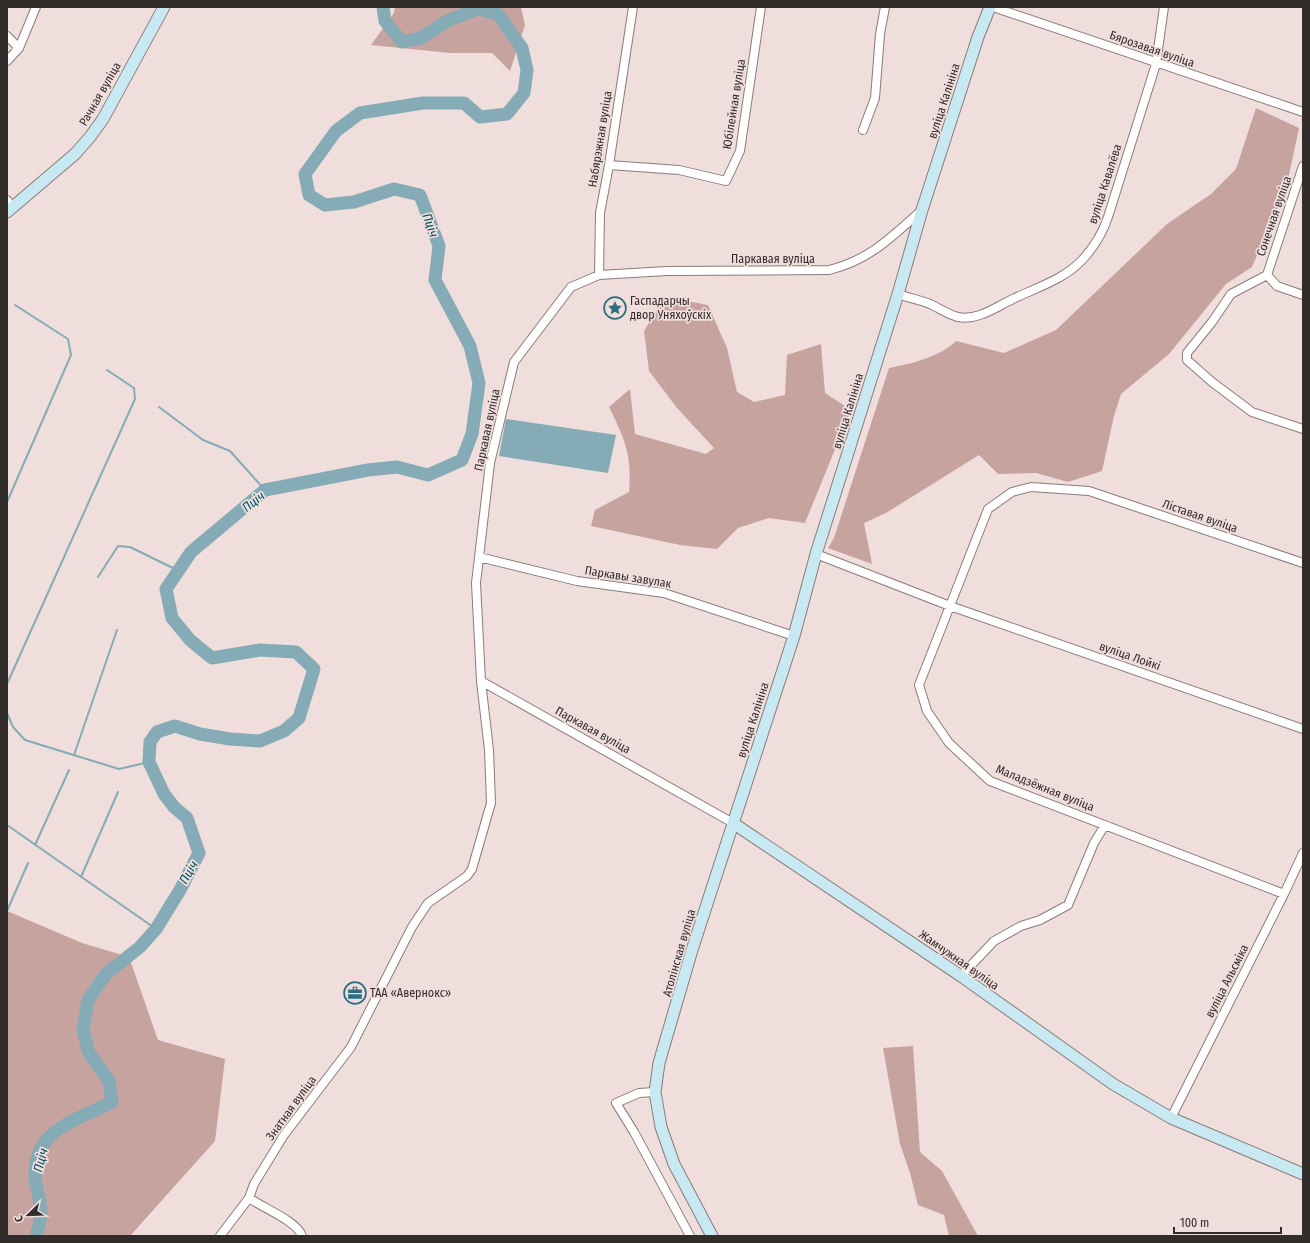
<svg xmlns="http://www.w3.org/2000/svg" width="1310" height="1243" viewBox="0 0 1310 1243" font-family="'Fira Sans Condensed',sans-serif">
<style>
.forest{fill:#c7a39f}
.water{fill:#85abb6}
.lines{fill:none;stroke-linecap:round;stroke-linejoin:round}
.stream{stroke:#85abb6;stroke-width:2}
.river{stroke:#85abb6;stroke-width:13}
.street-casing{stroke:#8a7b7a;stroke-width:10}
.secondary-casing{stroke:#8a7b7a;stroke-width:13}
.street{stroke:#fff;stroke-width:8}
.secondary{stroke:#c8e9f2;stroke-width:11}
.labels{text-anchor:middle;stroke-width:3.5;stroke-linejoin:round;paint-order:stroke}
.street-label{font-size:12px;fill:#322c2b;stroke:#efdedc}
.poi-label{font-size:12px;fill:#322c2b;stroke:#efdedc;text-anchor:start}
.water-label{font-size:13px;font-style:italic;fill:#005365;stroke:#efdedc}
</style>
<rect width="100%" height="100%" fill="#efdedc"/>
<path class="forest" d="M395 7H521L525 25 510 71 492 53H450L371 45 394 13Z
M1256 108 1299 128 1286 189 1252 267 1226 284 1169 354 1121 394 1114 416 1102 471 1068 482 1036 473 998 474 979 455 886 513 864 523 872 564 828 548 834 538 889 368C910 364 940 357 956 341L1004 353 1056 330 1167 224 1211 194 1236 169Z
M665 297 708 305 727 348 737 392 754 402 785 395 787 355 821 344 825 393 851 410 805 523 769 518 738 528 717 549 680 545 591 526 595 510 629 492C632 454 625 440 609 407L630 389 635 434 706 454 714 448 677 408 649 371 644 331Z
M7 911 82 943 129 957 158 1040 225 1059 215 1141 130 1236H7Z
M913 1046 920 1152 942 1171 978 1236H949L944 1215 918 1205 910 1173 900 1144 883 1048Z"/>
<path class="water" d="M506 419 616 435 608 473 499 456Z"/>
<g class="lines">
<path class="stream" d="M159 407 203 440 230 451 265 490
M7 502 71 355 68 339 15 305
M98 577 118 546 130 547 177 570
M7 690V684L135 399 134 388 107 370
M7 713 13 727 25 740 119 769 149 762
M74 755 117 630
M7 825 156 929
M35 845 69 770
M81 877 118 792
M7 911 28 863"/>
<path class="river" d="M36 1236C38 1228 41 1220 41 1212 41 1198 34 1185 35 1172 36 1128 81 1119 112 1102L109 1081 89 1053 83 1030 88 1000 106 974 140 947 156 929 180 890 199 853 187 818 174 807 164 794 149 762 150 742 157 732 175 726 200 734 230 739 260 741 284 731 299 718 314 669 296 652 260 650 212 658 190 640 172 618 166 589 191 552 265 490 368 470 397 467 428 475 462 460 472 434 479 383 470 346 435 280 439 246 420 195 394 189 354 202 325 205 309 195 305 174 336 131 360 113 423 103H464L480 117 507 114 524 93 527 70 522 48 498 14 478 9 447 21 421 38 402 42 385 21 383 7"/>
<g class="street-casing">
<path id="street" d="M993 7 1303 112
M7 36 19 48
M7 61 19 48 36 7
M863 130 875 98 880 34 885 7
M609 165 679 170 726 181 740 151 761 7
M7 200 13 207
M599 275 600 213 609 165 633 7
M1267 275 1231 294 1212 322 1187 353V360L1212 382 1252 412 1303 429
M1267 275 1303 166
M1267 275 1277 286 1303 295
M898 294C909 298 920 300 930 304 939 308 949 315 958 317 979 321 997 306 1015 298 1038 287 1065 279 1083 259 1094 247 1103 232 1108 217L1156 64 1164 7
M816 554 950 606 1303 729
M479 557 577 581 664 593 794 636
M481 681 733 823
M1284 894 990 781 949 743 927 711 919 685 988 509 1012 492 1031 487 1089 491 1303 563
M961 976 994 941 1021 926 1040 920 1068 905 1094 843 1105 825
M655 1092 639 1093 616 1103 634 1132 690 1236
M1171 1118 1284 894 1303 853
M249 1198C263 1208 297 1221 302 1236
M220 1236 249 1198 254 1184 284 1135 351 1047 412 927 428 903 467 876 472 869 491 803 489 750 481 681 476 583 490 463 514 362 571 287 599 275 667 271 829 270C870 260 891 237 922 210"/>
</g>
<g class="secondary-casing">
<path id="secondary" d="M7 212 75 154 90 137 103 119 164 7
M733 823 961 976 1113 1084 1171 1118 1303 1174
M712 1236 674 1164 661 1127 655 1092 659 1063 692 950 794 636 816 554 898 294 922 210 978 37 990 7"/>
</g>
<use href="#street" class="street"/>
<use href="#secondary" class="secondary"/>
</g>
<defs>
<g id="sight-ring" transform="scale(1.15)"><circle r="9.5" fill="#efdedc" stroke="#2d6f81" stroke-width="1.5"/><path d="M0-6L1.8-2.2L6-1.7L2.9 1.2L3.7 5.4L0 3.3L-3.7 5.4L-2.9 1.2L-6-1.7L-1.8-2.2Z" fill="#2d6f81"/></g>
<g id="office-ring" transform="scale(1.15)"><circle r="9.5" fill="#efdedc" stroke="#2d6f81" stroke-width="1.5"/><path d="M-6-3h4V-5.5h4V-3h4V5H-6ZM-1-4.5V-3h2v-1.5ZM-6 0V1H6V0Z" fill="#2d6f81"/></g>
</defs>
<g fill-rule="evenodd">
<use href="#sight-ring" x="615" y="308"/>
<use href="#office-ring" x="355" y="993"/>
</g>
<g class="labels">
<g class="street-label">
<text transform="translate(1152 49) rotate(19)" y="4">Бярозавая вуліца</text>
<text transform="translate(100 94) rotate(-60)" y="4">Рачная вуліца</text>
<text transform="translate(944 101) rotate(-72)" y="4">вуліца Калініна</text>
<text transform="translate(734 104) rotate(-81)" y="4">Юбілейная вуліца</text>
<text transform="translate(600 139) rotate(-81)" y="4">Набярэжная вуліца</text>
<text transform="translate(1105 184) rotate(-72)" y="4">вуліца Кавалёва</text>
<text transform="translate(1274 216) rotate(-71)" y="4">Сонечная вуліца</text>
<text x="773" y="263">Паркавая вуліца</text>
<text transform="translate(848 411) rotate(-73)" y="4">вуліца Калініна</text>
<text transform="translate(487 430) rotate(-78)" y="4">Паркавая вуліца</text>
<text transform="translate(1200 516) rotate(19)" y="4">Ліставая вуліца</text>
<text transform="translate(628 577) rotate(9)" y="4">Паркавы завулак</text>
<text transform="translate(1130 656) rotate(19)" y="4">вуліца Лойкі</text>
<text transform="translate(753 720) rotate(-72)" y="4">вуліца Калініна</text>
<text transform="translate(593 730) rotate(29)" y="4">Паркавая вуліца</text>
<text transform="translate(1045 788) rotate(22)" y="4">Маладзёжная вуліца</text>
<text transform="translate(679 953) rotate(-74)" y="4">Атолінская вуліца</text>
<text transform="translate(959 960) rotate(35)" y="4">Жамчужная вуліца</text>
<text transform="translate(1227 981) rotate(-63)" y="4">вуліца Альсміка</text>
<text transform="translate(291 1108) rotate(-54)" y="4">Знатная вуліца</text>
</g>
<g class="poi-label">
<text x="630" y="305">Гаспадарчы<tspan x="630" dy="14">двор Уняхоўскіх</tspan></text>
<text x="370" y="997">ТАА «Авернокс»</text>
</g>
<g class="water-label">
<text transform="translate(431 225) rotate(70)" y="5">Пціч</text>
<text transform="translate(253 501) rotate(-38)" y="5">Пціч</text>
<text transform="translate(188 872) rotate(-60)" y="5">Пціч</text>
<text transform="translate(40 1160) rotate(-75)" y="5">Пціч</text>
</g>
</g>
<rect width="1310" height="1243" fill="none" stroke="#322c2b" stroke-width="16"/>
<g transform="translate(28 1215) rotate(247)" stroke="#efdedc" stroke-width="3" paint-order="stroke">
<path d="M0-3L7 15L0 10L-7 15Z" fill="#322c2b"/>
<text y="-6" font-size="11" font-weight="bold" text-anchor="middle" fill="#322c2b">С</text>
</g>
<path d="M1174 1227v6h107v-6" fill="none" stroke="#322c2b" stroke-width="2"/>
<text x="1180" y="1227" font-size="12" fill="#322c2b" stroke="#efdedc" stroke-width="3" paint-order="stroke">100 m</text>
</svg>
